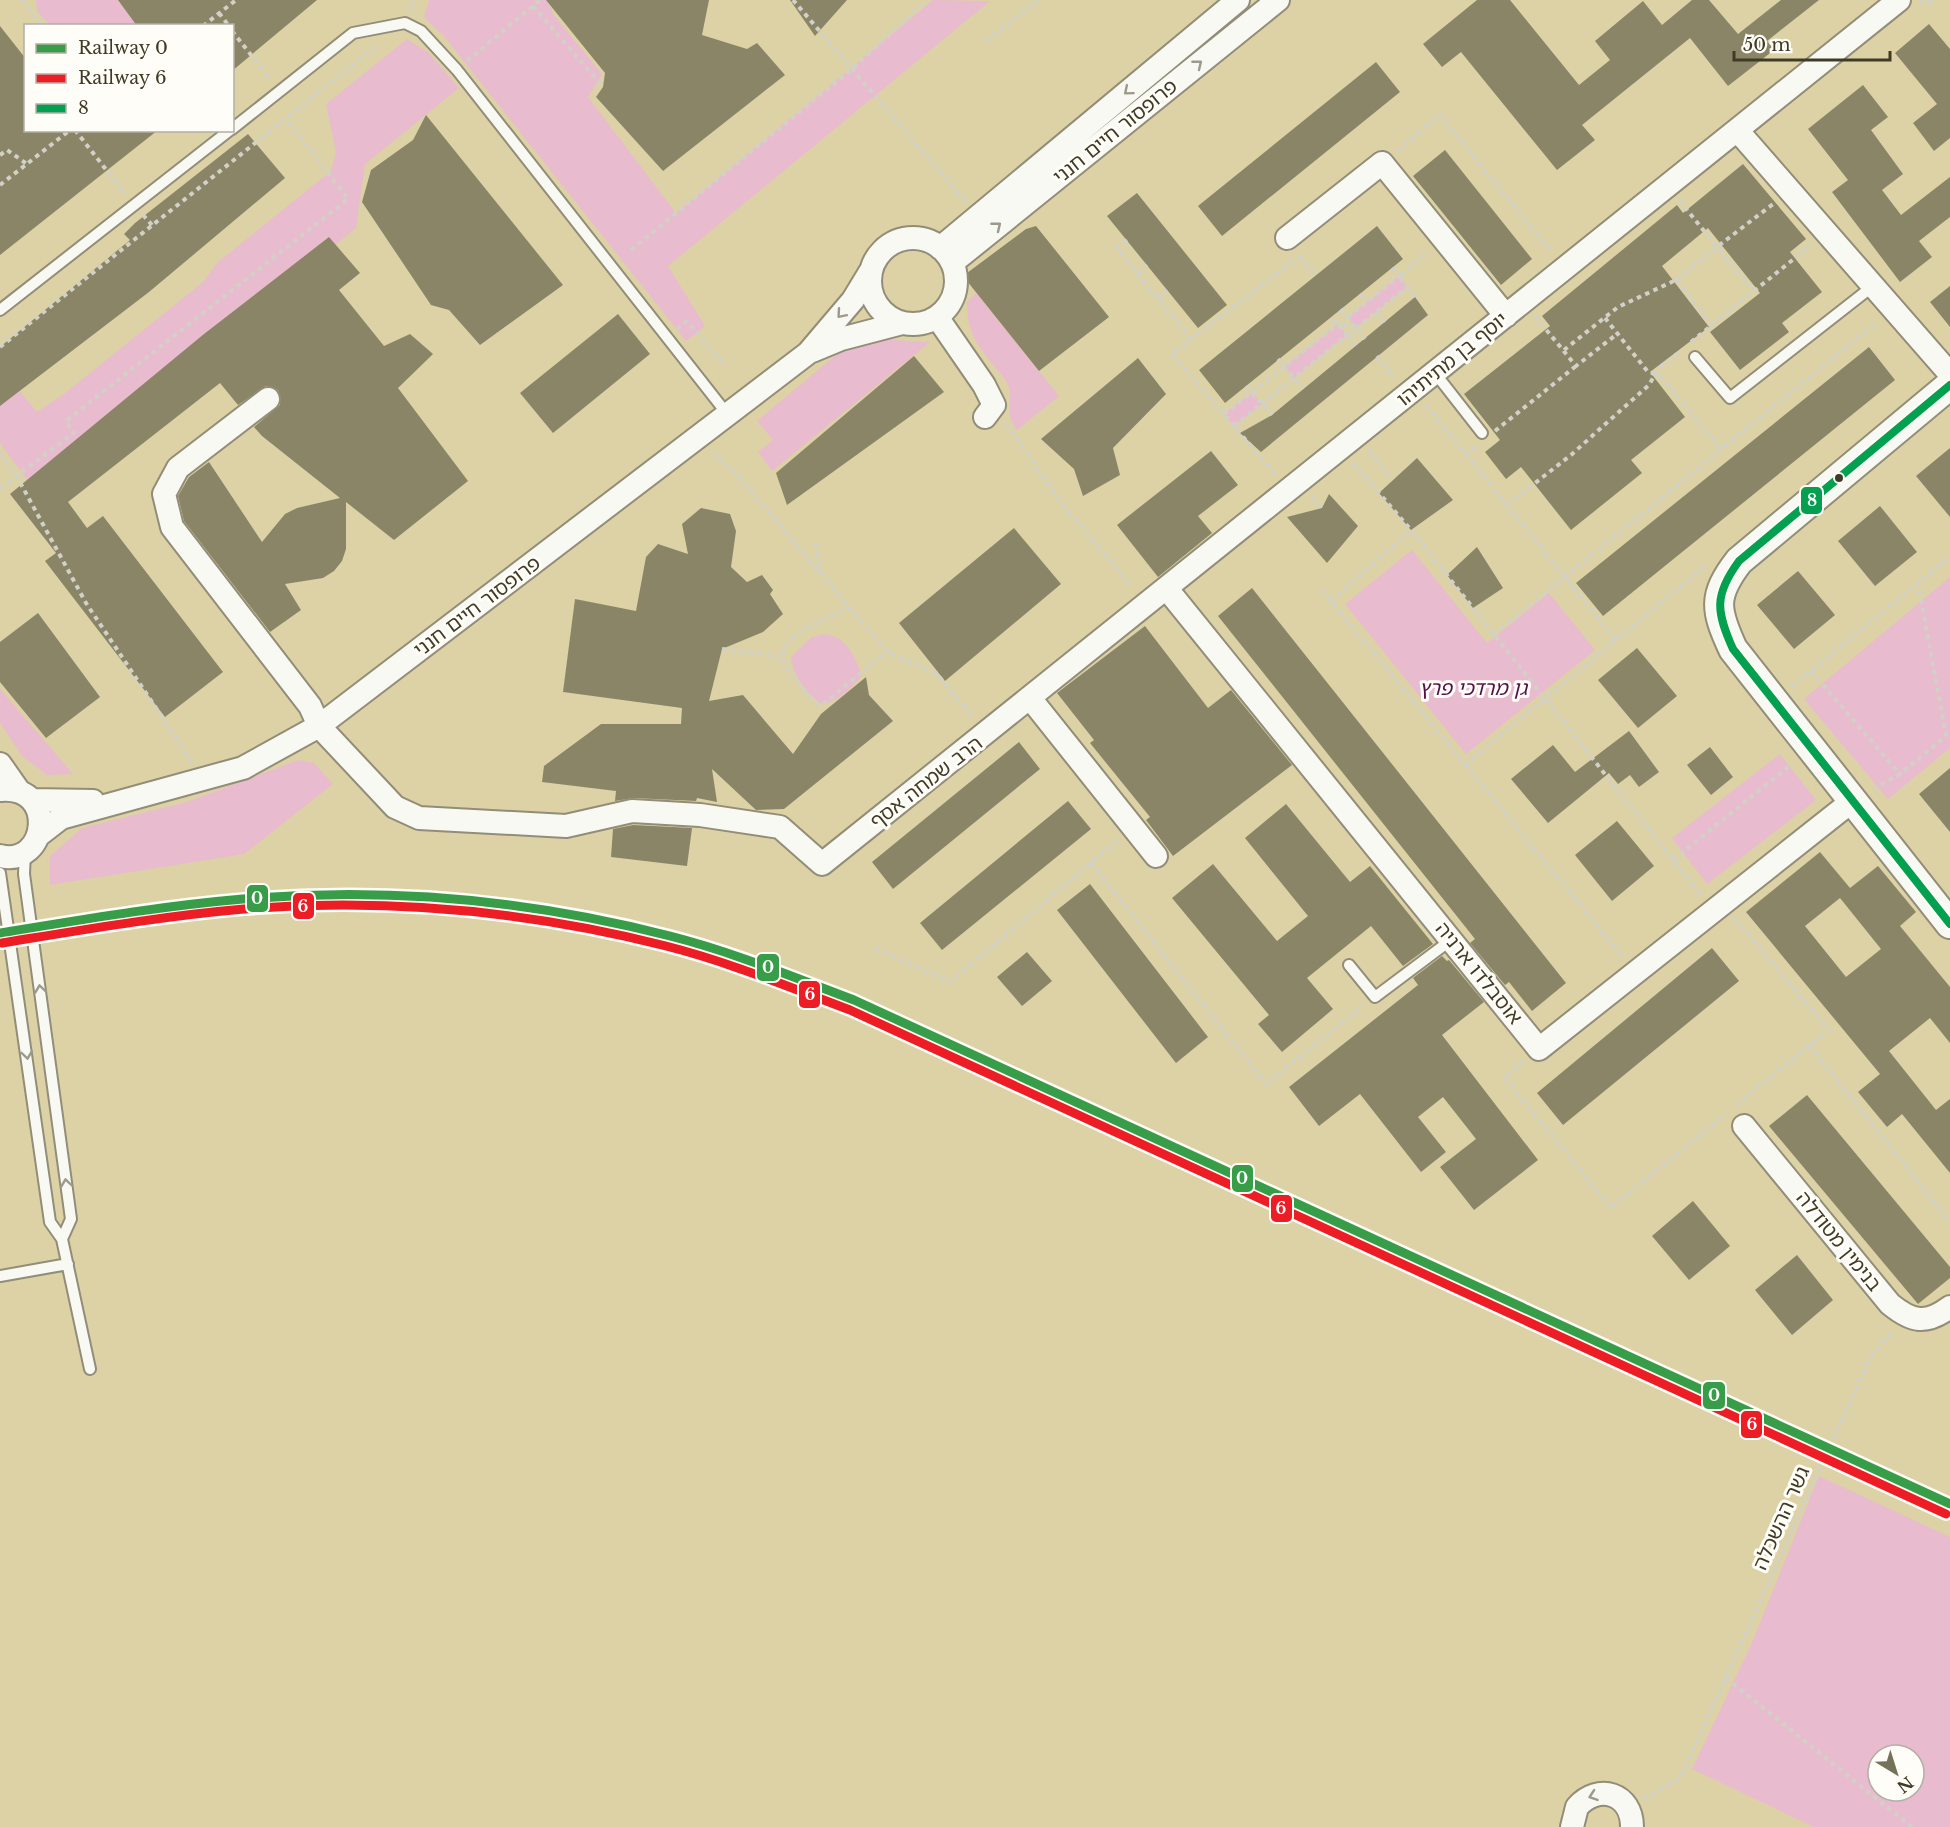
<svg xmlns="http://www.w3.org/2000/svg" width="1950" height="1827" viewBox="0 0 1950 1827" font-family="'Libre Baskerville','Noto Sans Hebrew',serif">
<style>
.built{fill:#dcd2a5;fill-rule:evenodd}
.green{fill:#e9bbcf;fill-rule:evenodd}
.building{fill:#8b8567;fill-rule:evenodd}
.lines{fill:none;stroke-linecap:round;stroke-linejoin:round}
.service-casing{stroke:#928d78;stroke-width:14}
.minor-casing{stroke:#928d78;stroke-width:26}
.tertiary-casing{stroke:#928d78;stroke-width:32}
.path{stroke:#d2d1c8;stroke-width:4;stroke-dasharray:4.5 4.5;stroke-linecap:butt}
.service{stroke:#f9f9f4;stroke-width:10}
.minor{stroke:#f9f9f4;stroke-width:22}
.tertiary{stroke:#f9f9f4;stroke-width:28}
.bus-1-casing{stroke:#fefdf8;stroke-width:12}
.bus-1{stroke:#03a14f;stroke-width:8}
.rail-1-casing{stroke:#fefdf8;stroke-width:14}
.rail-2-casing{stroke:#fefdf8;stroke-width:14}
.rail-1{stroke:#389d48;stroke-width:9}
.rail-2{stroke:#ed1d26;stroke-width:9}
.oneway{stroke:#9c9a8d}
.bus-dot{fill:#403b26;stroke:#fefdf8;stroke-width:2}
.labels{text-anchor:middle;stroke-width:6;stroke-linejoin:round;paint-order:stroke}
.street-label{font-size:20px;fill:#403b26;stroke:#fefdf8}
.park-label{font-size:20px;font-style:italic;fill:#541148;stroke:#fefdf8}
.line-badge{stroke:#fefdf8;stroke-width:2}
.badge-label{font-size:16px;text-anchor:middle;font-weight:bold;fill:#fff}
</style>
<rect width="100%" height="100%" fill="#dad4b8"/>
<path class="built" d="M0 0H1950V1827H0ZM26 26H232V130H26ZM1878 1755H1914V1791H1878Z"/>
<path class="green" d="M36 0H130L136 7V25H49L37 11Z
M429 0H548L553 14 602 74 588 97 676 213 933 0 990 1 668 266 705 326 686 341 443 35 424 17Z
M407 39 429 53 459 88 365 164 356 228 33 488 0 443V368L37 412 64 394 203 282 218 262 331 171 336 152 326 104Z
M1399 276 1407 287 1356 328 1348 317Z
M976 293 1059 396 1017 430C1003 412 1014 402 1008 385 1005 378 999 372 994 366 976 343 967 332 967 302Z
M1338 324 1347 335 1294 378 1284 367Z
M876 339 930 342 772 471 758 452 773 440 757 421 848 345Z
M1252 392 1262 404 1234 426 1224 414Z
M1412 550 1487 643 1549 593 1595 650 1466 754 1345 604Z
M1950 577V748L1888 799 1804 699Z
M825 634C848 638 854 655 862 675 852 688 839 701 823 704 807 695 793 676 791 657L812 637Z
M0 689 73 774 47 775 22 756 0 723Z
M1780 754 1816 800 1707 884 1672 838Z
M298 760 314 763 333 784 244 854 50 885V856L82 828 187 802Z
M1819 1476 1950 1537V1827H1814L1692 1769 1751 1645ZM1878 1755H1914V1791H1878Z"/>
<path class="building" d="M118 0H317L232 71V26H137Z
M546 0H709L702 35 747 49 757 43 785 75 663 171 596 97 603 87 605 73Z
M790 0H847L815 36Z
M1477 0H1510L1579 85 1610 60 1595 41 1643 1 1662 25 1692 0H1709L1738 34 1781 0H1819L1767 41 1774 50 1728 86 1690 38 1582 125 1595 140 1557 170 1461 52 1442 67 1423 44Z
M1929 24 1950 49V138L1934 151 1913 123 1937 104 1895 53Z
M0 26 26 59V130H158L0 255Z
M1376 62 1400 92 1222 236 1198 206Z
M1863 85 1888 117 1871 130 1903 174 1882 190 1901 215 1950 177V217L1919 241 1932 257 1900 282 1832 192 1848 180 1808 129Z
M426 115 563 285 480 345 449 310 431 305 362 202 371 170 413 140Z
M248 134 285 178 149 292 0 406V347L130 240 124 234 135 223Z
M1445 150 1532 259 1501 285 1413 176Z
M1743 164 1806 239 1790 252 1822 292 1782 323 1789 332 1740 370 1710 332 1760 293 1708 228 1662 266 1709 327 1650 372 1685 417 1631 460 1642 473 1571 530 1521 467 1506 479 1485 452 1500 440 1464 394 1550 326 1542 316 1677 205 1683 213Z
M1137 193 1227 305 1198 328 1107 216Z
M1036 226 1109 317 1039 371 963 276 1026 229Z
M1377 226 1403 259 1225 403 1199 370Z
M329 237 360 273 339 290 384 346 410 334 433 354 398 388 468 481 394 540 346 502V549L342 561 334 571 323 578 285 584 301 610 270 632 184 521 178 496 189 477 209 462 262 542 285 514 297 508 340 498 262 436 254 427 280 405 278 390 266 386 238 405 220 383 68 502 87 528 103 516 223 672 165 717 45 561 56 553 10 494 204 334Z
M1950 286V327L1930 302Z
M1415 297 1428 315 1261 452 1240 433 1272 415Z
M618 314 650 354 553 433 520 393Z
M1869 347 1895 380 1603 616 1576 583Z
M914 356 944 392 787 505 776 473Z
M1138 358 1166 394 1113 448 1120 475 1083 496 1074 469 1041 439Z
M1950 448V517L1916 476Z
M1211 451 1238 485 1198 516 1212 533 1158 577 1117 525Z
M1417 458 1453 500 1411 530 1379 493Z
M1329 494 1358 526 1327 563 1287 517 1322 508Z
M1880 506 1917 552 1875 586 1838 541Z
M701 508 730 514 736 531 731 567 747 582 762 575 773 590 770 594 783 614 763 632 722 649 709 701 743 695 793 754 821 714 866 677 869 695 893 721 784 809 756 810 712 769 717 802 697 798 696 801 633 798 615 801 616 791 542 782 544 766 601 724H681L682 708 563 692 575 599 636 611 646 557 658 544 688 554 682 524Z
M1014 528 1061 584 945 681 899 623Z
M1477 547 1503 588 1473 608 1447 575Z
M1798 571 1835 615 1794 649 1757 605Z
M1252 588 1566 983 1532 1011 1509 982 1505 985 1470 943 1475 939 1218 616Z
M38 613 100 697 46 738 0 682V642Z
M1145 626 1208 708 1231 690 1292 765 1173 856 1146 820 1150 817 1090 743 1094 740 1057 693Z
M1637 648 1677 696 1638 728 1598 680Z
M1629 731 1659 772 1639 787 1630 775 1618 784 1609 773 1548 823 1511 779 1553 745 1575 772Z
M1019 742 1040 769 893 889 872 862Z
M1710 747 1733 777 1711 795 1687 765Z
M1950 768V832L1919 794Z
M1068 801 1091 829 942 950 920 923Z
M1286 804 1350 882 1370 866 1433 944 1403 966 1371 926 1307 978 1333 1009 1282 1052 1258 1024 1269 1015 1172 898 1213 864 1277 941 1308 916 1245 838Z
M1617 821 1654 866 1612 901 1575 855Z
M633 825 692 828 687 866 611 857 613 829Z
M1820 852 1850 888 1878 866 1916 912 1900 926 1950 987V1043L1930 1018 1889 1051 1936 1110 1950 1099V1173L1902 1114 1887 1127 1858 1092 1880 1074 1746 912ZM1840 898 1881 949 1846 977 1805 926Z
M1090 884 1208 1037 1176 1063 1057 910Z
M1712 948 1739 981 1563 1125 1537 1093Z
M1027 952 1052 981 1022 1006 997 977Z
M1442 956 1447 961 1449 960 1484 1002 1442 1035 1538 1160 1474 1210 1440 1167 1476 1139 1443 1097 1418 1117 1446 1152 1421 1172 1360 1094 1319 1126 1289 1087 1418 985 1413 978Z
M1807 1095 1950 1267V1278L1918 1304 1769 1126Z
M1693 1201 1730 1246 1689 1280 1652 1236Z
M1797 1255 1833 1300 1792 1335 1755 1290Z"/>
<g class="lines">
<g class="service-casing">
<path id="service" d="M232 129 353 33 405 23 421 31 457 70 728 415
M0 310 230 130
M1695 357 1730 398 1873 286
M1435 373 1482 433
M25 852 24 874 71 1219 62 1239
M0 873 50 1222 62 1239 90 1369
M1349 965 1375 997 1451 940
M0 1276 68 1264"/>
</g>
<g class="minor-casing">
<path id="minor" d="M1737 130 1950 374
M1287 238 1382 163 1506 316
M870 281a43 43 0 1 1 86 0a43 43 0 1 1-86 0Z
M940 248 1238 0
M952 263 1278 0
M937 317 984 385 994 405 985 417
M812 351 841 339 902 323
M268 399 178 468 164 494 172 527 310 706 319 726 395 807 419 818 566 826 632 811 700 815 780 827 822 864 1899 0
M1167 589 1539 1049 1851 802
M1030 698 1156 856
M0 764 19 791
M0 790C58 784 48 868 0 856
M32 800 93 801
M39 835 61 818 243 768 319 726 808 353 853 300 870 272
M1744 1126 1890 1304C1912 1322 1926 1325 1950 1307
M1572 1827 1577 1807C1598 1783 1632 1793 1632 1827"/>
</g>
<g class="tertiary-casing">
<path id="tertiary" d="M1950 385 1739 561C1712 596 1715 610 1733 649L1950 924"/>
</g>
<path class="path" d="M22 0 43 26
M793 0 966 202
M1919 3 1937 0
M533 6 603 87
M410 10 414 0
M219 13 229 26
M203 26 236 0
M232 31 271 80
M986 41 1038 0
M467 61 540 0
M75 130 126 195
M1397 151 1440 115 1551 252
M0 155 7 150 27 164
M0 185 70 130
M1679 200 1717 247 1773 204
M143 215 152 225
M1127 240 1117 248 1191 339
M631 250 852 69 927 0
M1299 256 1316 276
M1138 273 1147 265
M1676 280 1712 325
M1407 287 1415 297
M1360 294 1367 302
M1158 298 1167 290
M1341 309 1365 339
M1376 312 1385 322
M1535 316 1576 366 1617 334
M1348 317 1399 276 1392 268
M1605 318 1648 372 1659 375 1721 449
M677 329 687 321 725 366
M1347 335 1357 346
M1691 342 1811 245
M0 347 379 44
M1564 350 1618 307 1676 280 1717 247 1754 291
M1377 356 1395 378
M1278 359 1303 389
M1246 386 1272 415
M1426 405 1616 640
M1224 414 1342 321 1351 332 1356 328 1407 287 1399 276 1429 251
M1006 423 1060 501 1132 587
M1234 426 1347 335 1331 317
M1495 431 1576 366
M1369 451 1392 479
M712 452 740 478 883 647 895 656 936 673 973 717
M0 453 16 475 86 603 192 762
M1466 455 1478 445
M1353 463 1411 530
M1275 474 1172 354 1297 258
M0 488 74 433 66 421 348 199 286 118
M1312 497 1322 508
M1507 505 1571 455 1649 385 1658 369 1681 351
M816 543 820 572
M1322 590 1622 956
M1331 601 1411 530 1701 895
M851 608C834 615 781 633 783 657 783 665 790 672 794 677 802 687 809 697 819 705L826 702 888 650
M1494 635 1877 322
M722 649 782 657
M1811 671 1900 774
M1791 687 1918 583
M1465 765 1705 566
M1873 789 1900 774 1946 736 1918 583 1950 556
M1673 860 1793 763
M1091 863 1266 1084 1363 1006
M1735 919 1829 1030 1736 1105
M875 948 950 982 1118 840
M1809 1045 1950 1222
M1524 1061 1504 1077 1611 1208 1726 1114
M1726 1678 1912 1827
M1644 1799 1681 1777 1870 1358 1893 1330"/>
<use href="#service" class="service"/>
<use href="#minor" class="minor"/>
<use href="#tertiary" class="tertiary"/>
<g class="bus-1-casing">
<path id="bus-1" d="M1950 385 1739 561C1714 595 1716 611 1733 649L1950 924"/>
</g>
<use href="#bus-1" class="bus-1"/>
<g class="rail-1-casing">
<path id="rail-1" d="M0 933C80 920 161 906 243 899 385 887 531 900 670 936 733 952 793 977 854 1000L1950 1504"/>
</g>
<g class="rail-2-casing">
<path id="rail-2" d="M2 943C82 930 163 916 244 909 385 898 528 911 666 946 729 962 789 987 850 1010L1946 1514"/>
</g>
<use href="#rail-1" class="rail-1"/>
<use href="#rail-2" class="rail-2"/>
</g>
<defs><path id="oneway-chevron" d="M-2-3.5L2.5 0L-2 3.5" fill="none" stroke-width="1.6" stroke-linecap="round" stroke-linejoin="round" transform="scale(1.5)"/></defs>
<g class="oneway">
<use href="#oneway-chevron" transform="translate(1198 64) rotate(-39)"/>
<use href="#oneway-chevron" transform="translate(1128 91) rotate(140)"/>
<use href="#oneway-chevron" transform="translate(997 226) rotate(-39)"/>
<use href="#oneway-chevron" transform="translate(841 314) rotate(131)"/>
<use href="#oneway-chevron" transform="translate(40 989) rotate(-98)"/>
<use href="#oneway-chevron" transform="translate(27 1055) rotate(82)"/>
<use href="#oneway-chevron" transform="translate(66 1183) rotate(-98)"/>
<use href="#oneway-chevron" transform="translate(1593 1796) rotate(161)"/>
</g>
<circle class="bus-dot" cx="1839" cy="478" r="5"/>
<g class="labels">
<g class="street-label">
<text transform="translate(1115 131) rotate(-39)" y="7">פרופסור חיים חנני</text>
<text transform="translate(1452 359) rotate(-39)" y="7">יוסף בן מתיתיהו</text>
<text transform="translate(477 606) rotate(-37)" y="7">פרופסור חיים חנני</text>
<text transform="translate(926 782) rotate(-38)" y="7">הרב שמחה אסף</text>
<text transform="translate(1479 973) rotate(51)" y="7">אוסבלדו ארניה</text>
<text transform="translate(1839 1241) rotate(51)" y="7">בנימין מטודלה</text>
<text transform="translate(1781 1518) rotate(-66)" y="7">גשר ההשכלה</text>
</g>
<g class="park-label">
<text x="1473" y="695">גן מרדכי פרץ</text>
</g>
</g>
<g class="line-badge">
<rect x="1800" y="486" width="23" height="29" rx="6" fill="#03a14f"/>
<rect x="246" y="884" width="23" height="29" rx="6" fill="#389d48"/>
<rect x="292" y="892" width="23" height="28" rx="6" fill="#ed1d26"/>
<rect x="756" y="953" width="24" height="29" rx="6" fill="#389d48"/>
<rect x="798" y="980" width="23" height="29" rx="6" fill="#ed1d26"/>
<rect x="1231" y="1164" width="23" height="29" rx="6" fill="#389d48"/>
<rect x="1270" y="1194" width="23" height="29" rx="6" fill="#ed1d26"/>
<rect x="1702" y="1381" width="24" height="29" rx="6" fill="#389d48"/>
<rect x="1740" y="1410" width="23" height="29" rx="6" fill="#ed1d26"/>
</g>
<g class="badge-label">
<text x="1812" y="506">8</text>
<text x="257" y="904">0</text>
<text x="303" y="912">6</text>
<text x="768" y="973">0</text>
<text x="810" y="1000">6</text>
<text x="1242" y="1184">0</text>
<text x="1281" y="1214">6</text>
<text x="1714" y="1401">0</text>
<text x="1752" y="1430">6</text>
</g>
<rect x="24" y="24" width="210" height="108" fill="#fefdf8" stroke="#b2afa4" stroke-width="1.5"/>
<rect x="36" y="44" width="30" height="9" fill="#389d48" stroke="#b2afa4" stroke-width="1.5"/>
<text x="78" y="54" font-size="18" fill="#403b26">Railway 0</text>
<rect x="36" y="74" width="30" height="9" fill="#ed1d26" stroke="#b2afa4" stroke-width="1.5"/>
<text x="78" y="84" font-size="18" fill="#403b26">Railway 6</text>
<rect x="36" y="104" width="30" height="9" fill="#03a14f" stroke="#b2afa4" stroke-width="1.5"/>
<text x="78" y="114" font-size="18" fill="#403b26">8</text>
<g transform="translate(1896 1773) rotate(142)"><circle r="28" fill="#fefdf8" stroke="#b2afa4" stroke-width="1.5"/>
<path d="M0-4.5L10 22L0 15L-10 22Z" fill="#767159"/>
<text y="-9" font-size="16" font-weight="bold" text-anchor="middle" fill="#403b26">N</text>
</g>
<path d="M1734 51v9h156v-9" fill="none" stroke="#403b26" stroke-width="3"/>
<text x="1743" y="51" font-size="18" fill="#403b26" stroke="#fefdf8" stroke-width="4.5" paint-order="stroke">50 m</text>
</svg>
